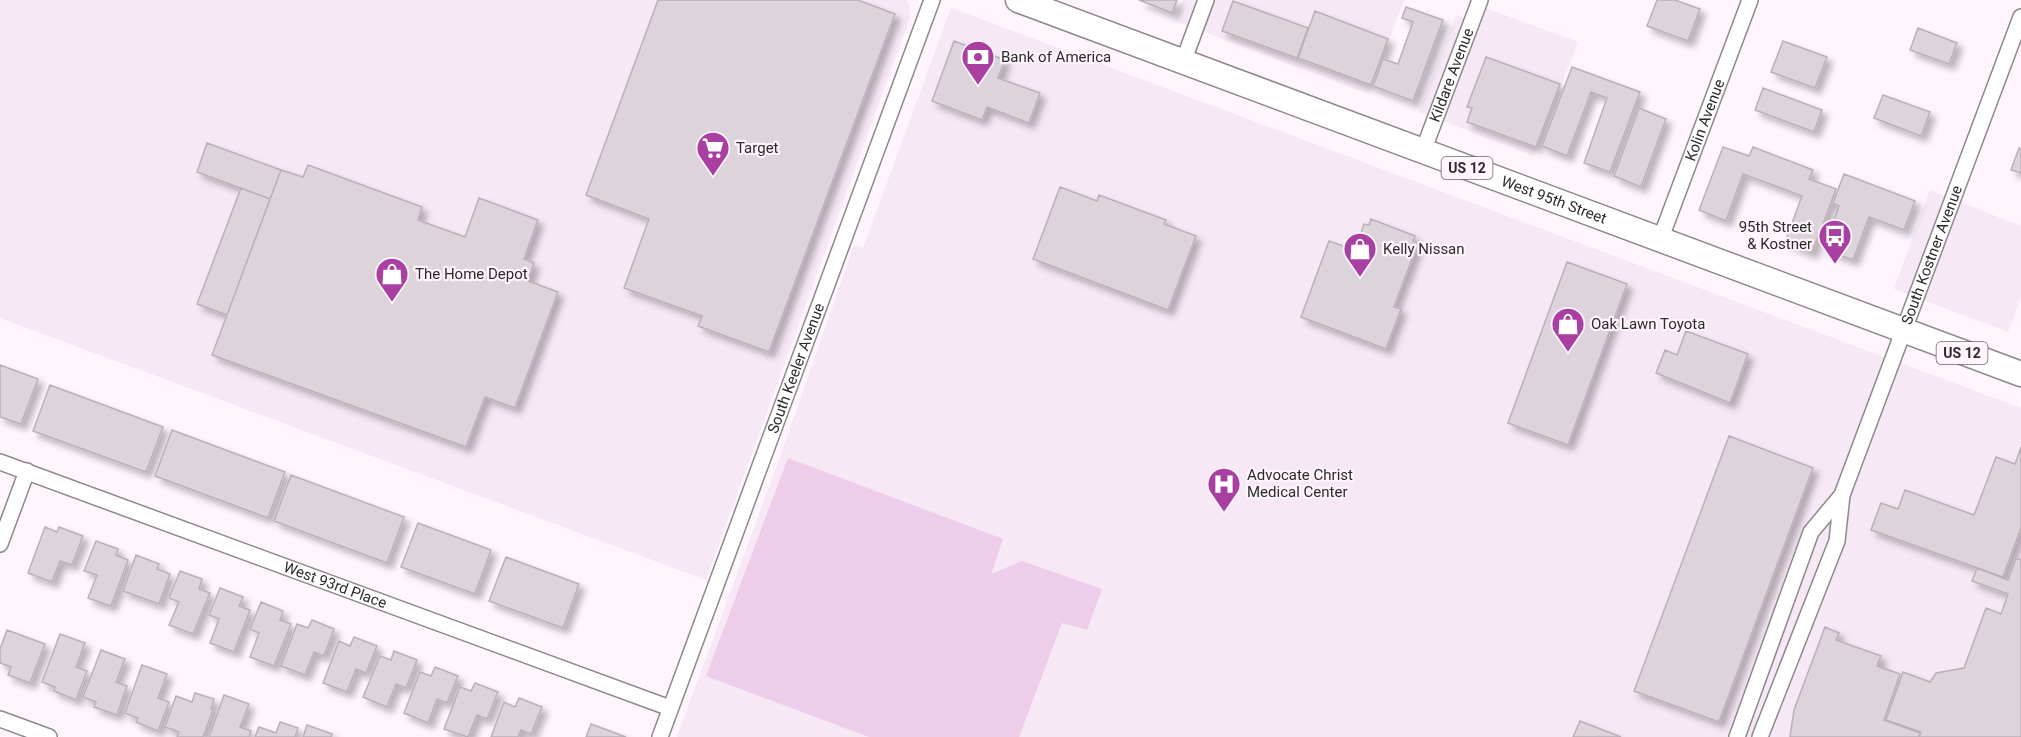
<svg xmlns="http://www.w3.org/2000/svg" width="2021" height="737" viewBox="0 0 2021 737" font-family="Roboto,sans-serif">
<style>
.built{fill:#f7e8f5}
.green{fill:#edcde9}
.building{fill:#ddd4db;stroke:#bab1b8;stroke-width:1.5;filter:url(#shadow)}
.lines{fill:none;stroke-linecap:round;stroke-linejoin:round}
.street-casing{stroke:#8f878e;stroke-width:18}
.primary-casing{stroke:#8f878e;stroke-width:27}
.street{stroke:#fff;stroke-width:15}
.primary{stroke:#fff;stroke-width:24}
.labels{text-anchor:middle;stroke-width:4.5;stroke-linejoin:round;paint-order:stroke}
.shield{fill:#fef5fd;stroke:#6b666b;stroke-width:1.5}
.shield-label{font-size:14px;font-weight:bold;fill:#2c292c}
.poi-label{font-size:15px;fill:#2c292c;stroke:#fef5fd;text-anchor:start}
.street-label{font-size:15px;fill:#2c292c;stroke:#fef5fd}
</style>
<defs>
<filter id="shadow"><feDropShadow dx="5.5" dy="5.5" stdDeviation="3" flood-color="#0004"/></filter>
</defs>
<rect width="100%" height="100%" fill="#fef5fd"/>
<path class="built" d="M0 0H907L909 3 910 18 706 580 0 318Z
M1183 0H1404L1369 94 1175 21Z
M1478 5 1578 42 1534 156 1419 112 1456 15 1472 20Z
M951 8 2021 408V737H677L780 457 854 245 863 248Z
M1930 190 2021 226V298L2008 332 1894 289Z"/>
<path class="green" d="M788 458 1003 539 991 574 1022 561 1102 589 1087 630 1062 623 1019 737H869L706 676Z"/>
<path class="building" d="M658 0H858L895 14 769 352 698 326 702 316 624 288 649 219 586 195Z
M1139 0H1177L1172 13Z
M1657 0H1675L1700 9 1688 41 1647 26Z
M1233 1 1308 28 1297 58 1222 31Z
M1406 7 1443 20 1413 101 1373 86 1383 59 1398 64 1413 22 1402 18Z
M1315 11 1388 39 1371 85 1298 58Z
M1918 28 1957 43 1949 64 1910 50Z
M954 41 1005 60 998 78 1040 93 1029 123 987 107 982 120 932 101Z
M1783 41 1827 57 1815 88 1771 72Z
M1486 57 1560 84 1536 147 1467 122 1472 108 1467 107Z
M1572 67 1640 92 1610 172 1584 163 1607 98 1591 92 1567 156 1542 146Z
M1763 88 1822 110 1814 132 1755 110Z
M1883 95 1930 112 1921 136 1874 118Z
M1639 108 1666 119 1641 187 1614 176Z
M207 143 281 170 270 199 197 172Z
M1723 147 1749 156 1753 147 1813 170 1809 179 1836 189 1812 253 1785 242 1802 196 1743 174 1726 221 1699 210Z
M2019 148 2021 149V173L2011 170Z
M308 165 422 207 418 220 465 237 479 198 538 220 524 259 534 263 528 281 558 292 515 408 485 397 466 447 212 355 281 170 303 177Z
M1844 174 1915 201 1904 230 1869 217 1853 260 1823 249 1839 206 1833 203Z
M1060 187 1097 201 1099 195 1166 220 1164 224 1196 236 1168 310 1033 259Z
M241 188 270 199 227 315 197 304Z
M1371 219 1415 236 1413 241 1418 243 1394 307 1401 309 1386 349 1301 317 1329 241 1355 250 1364 224 1369 225Z
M1567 262 1627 284 1568 445 1508 423Z
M1686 331 1748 354 1730 403 1656 373 1665 350 1677 355Z
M0 365 38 379 21 424 0 417Z
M50 385 163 427 146 472 33 431Z
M172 430 285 472 268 518 155 476Z
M1729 436 1813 468 1719 722 1634 691Z
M2021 447V528L2003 577 1871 530 1881 503 1898 509 1905 490 1974 515 1996 457 2015 464Z
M291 475 404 517 387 563 274 521Z
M418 523 491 550 475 594 401 567Z
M45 527 57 532 59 527 83 536 72 565 60 561 52 582 28 573Z
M96 541 118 549 116 555 128 560 111 606 88 598 97 575 84 571Z
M136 555 159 564 157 569 170 574 159 604 123 591Z
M506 557 579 584 563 628 489 601Z
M2016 558 2021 560V737H1919L1921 732 1886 720 1903 672 1930 682 1936 673 1964 668 1986 608 2001 614 2008 594 1972 581 1977 568 2008 580Z
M180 571 202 579 199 589 210 593 193 634 169 625 179 602 169 598Z
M220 588 243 597 239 606 250 610 234 652 210 643 219 619 209 615Z
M261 602 283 611 280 620 291 624 274 666 250 657 259 633 250 629Z
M312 620 334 629 324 656 314 652 305 675 281 666 297 624 308 628Z
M1825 627 1839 633 1836 640 1881 656 1877 666 1900 674 1884 720 1920 733 1919 737H1790L1794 710Z
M7 630 45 644 30 683 8 675 11 667 0 663V649Z
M60 634 85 643 76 667 87 671 76 700 54 691 55 687 42 682Z
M354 637 377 646 366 673 356 669 347 692 323 683 339 641 350 646Z
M101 650 125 659 116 682 127 686 117 715 94 707 96 702 83 697Z
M394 651 417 660 406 688 396 684 387 707 363 697 380 656 391 660Z
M142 665 167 674 158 698 169 702 158 731 136 722 138 718 125 713Z
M435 667 458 676 447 703 437 699 428 723 404 713 420 672 431 676Z
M475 683 498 692 487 719 477 715 468 737 444 729 460 687 471 691Z
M195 693 214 699 211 709 213 710 203 737H177L179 732 165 727 176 696 192 702Z
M224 695 249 704 240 727 251 731 249 737H209Z
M519 698 542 707 531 734 521 730 518 737H491L504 702 515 707Z
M1580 721 1621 737H1573Z
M280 722 298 728 295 737H255L259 727 276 733Z
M591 724 626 737H586Z
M307 725 332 734 331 737H303Z"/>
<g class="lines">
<g class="street-casing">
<g id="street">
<path d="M1183 62 1206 0"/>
<path id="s1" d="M1423 151 1480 0"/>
<path id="s2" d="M1660 240 1750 0"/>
<path id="s3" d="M0 462 670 708"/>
<path d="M0 544 27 471"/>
<path d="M0 719 49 737"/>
<path id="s4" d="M660 737 932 0"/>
<path d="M1737 737 1811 532 1842 495"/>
<path id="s5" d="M1760 737 1837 541 1842 495 2021 17"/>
</g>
</g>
<g class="primary-casing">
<g id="primary">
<path id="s6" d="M1018 0 2021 374"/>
</g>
</g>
<use href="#street" class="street"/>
<use href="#primary" class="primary"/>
</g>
<defs>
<g id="bank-pin" transform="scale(1.725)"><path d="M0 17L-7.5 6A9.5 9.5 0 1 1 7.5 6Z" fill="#a83fa1" stroke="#fef5fd"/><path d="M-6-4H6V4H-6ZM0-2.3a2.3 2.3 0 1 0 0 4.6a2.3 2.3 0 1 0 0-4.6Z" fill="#fff"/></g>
<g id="supermarket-pin" transform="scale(1.725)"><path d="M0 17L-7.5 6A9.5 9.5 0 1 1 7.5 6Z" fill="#a83fa1" stroke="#fef5fd"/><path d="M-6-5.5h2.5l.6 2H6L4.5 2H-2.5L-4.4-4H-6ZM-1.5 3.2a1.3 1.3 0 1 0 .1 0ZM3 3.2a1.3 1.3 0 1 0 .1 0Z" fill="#fff"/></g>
<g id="bus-pin" transform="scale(1.725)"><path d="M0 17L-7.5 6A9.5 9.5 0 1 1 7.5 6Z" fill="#a83fa1" stroke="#fef5fd"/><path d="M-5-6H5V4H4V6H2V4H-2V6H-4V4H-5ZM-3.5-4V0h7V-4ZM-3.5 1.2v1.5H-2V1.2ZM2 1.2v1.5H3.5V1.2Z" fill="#fff"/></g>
<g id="shop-pin" transform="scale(1.725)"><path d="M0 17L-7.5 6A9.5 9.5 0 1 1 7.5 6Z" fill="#a83fa1" stroke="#fef5fd"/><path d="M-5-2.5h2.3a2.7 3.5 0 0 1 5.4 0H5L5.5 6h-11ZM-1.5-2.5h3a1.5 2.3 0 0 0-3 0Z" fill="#fff"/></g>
<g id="hospital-pin" transform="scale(1.725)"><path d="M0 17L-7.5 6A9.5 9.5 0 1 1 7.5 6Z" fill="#a83fa1" stroke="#fef5fd"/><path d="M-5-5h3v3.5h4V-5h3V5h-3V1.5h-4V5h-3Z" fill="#fff"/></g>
</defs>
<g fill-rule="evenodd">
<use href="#bank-pin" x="978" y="57"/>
<use href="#supermarket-pin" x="713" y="148"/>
<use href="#bus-pin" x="1835" y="236"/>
<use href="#shop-pin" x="1360" y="249"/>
<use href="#shop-pin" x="392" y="274"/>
<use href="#shop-pin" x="1568" y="324"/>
<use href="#hospital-pin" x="1224" y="484"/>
</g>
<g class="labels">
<g class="shield">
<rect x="1441.5" y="157" width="51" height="22" rx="4.5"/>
<rect x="1936.5" y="342" width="51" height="22" rx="4.5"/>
</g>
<g class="shield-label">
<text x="1467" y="173">US 12</text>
<text x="1962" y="358">US 12</text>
</g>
<g class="poi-label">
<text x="1001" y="62">Bank of America</text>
<text x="736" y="153">Target</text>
<text x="1812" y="232" text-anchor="end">95th Street<tspan x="1812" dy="17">&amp; Kostner</tspan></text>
<text x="1383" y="254">Kelly Nissan</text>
<text x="415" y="279">The Home Depot</text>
<text x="1591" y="329">Oak Lawn Toyota</text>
<text x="1247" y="480">Advocate Christ<tspan x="1247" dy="17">Medical Center</tspan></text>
</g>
<g class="street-label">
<text dy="5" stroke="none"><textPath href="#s1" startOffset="81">Kildare Avenue</textPath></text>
<text dy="5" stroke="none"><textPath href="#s2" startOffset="128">Kolin Avenue</textPath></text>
<text dy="5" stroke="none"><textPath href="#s6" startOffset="572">West 95th Street</textPath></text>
<text dy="5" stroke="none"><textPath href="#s5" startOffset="513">South Kostner Avenue</textPath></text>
<text dy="5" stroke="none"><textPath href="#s4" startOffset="393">South Keeler Avenue</textPath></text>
<text dy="5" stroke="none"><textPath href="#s3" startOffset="357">West 93rd Place</textPath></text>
</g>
</g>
</svg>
